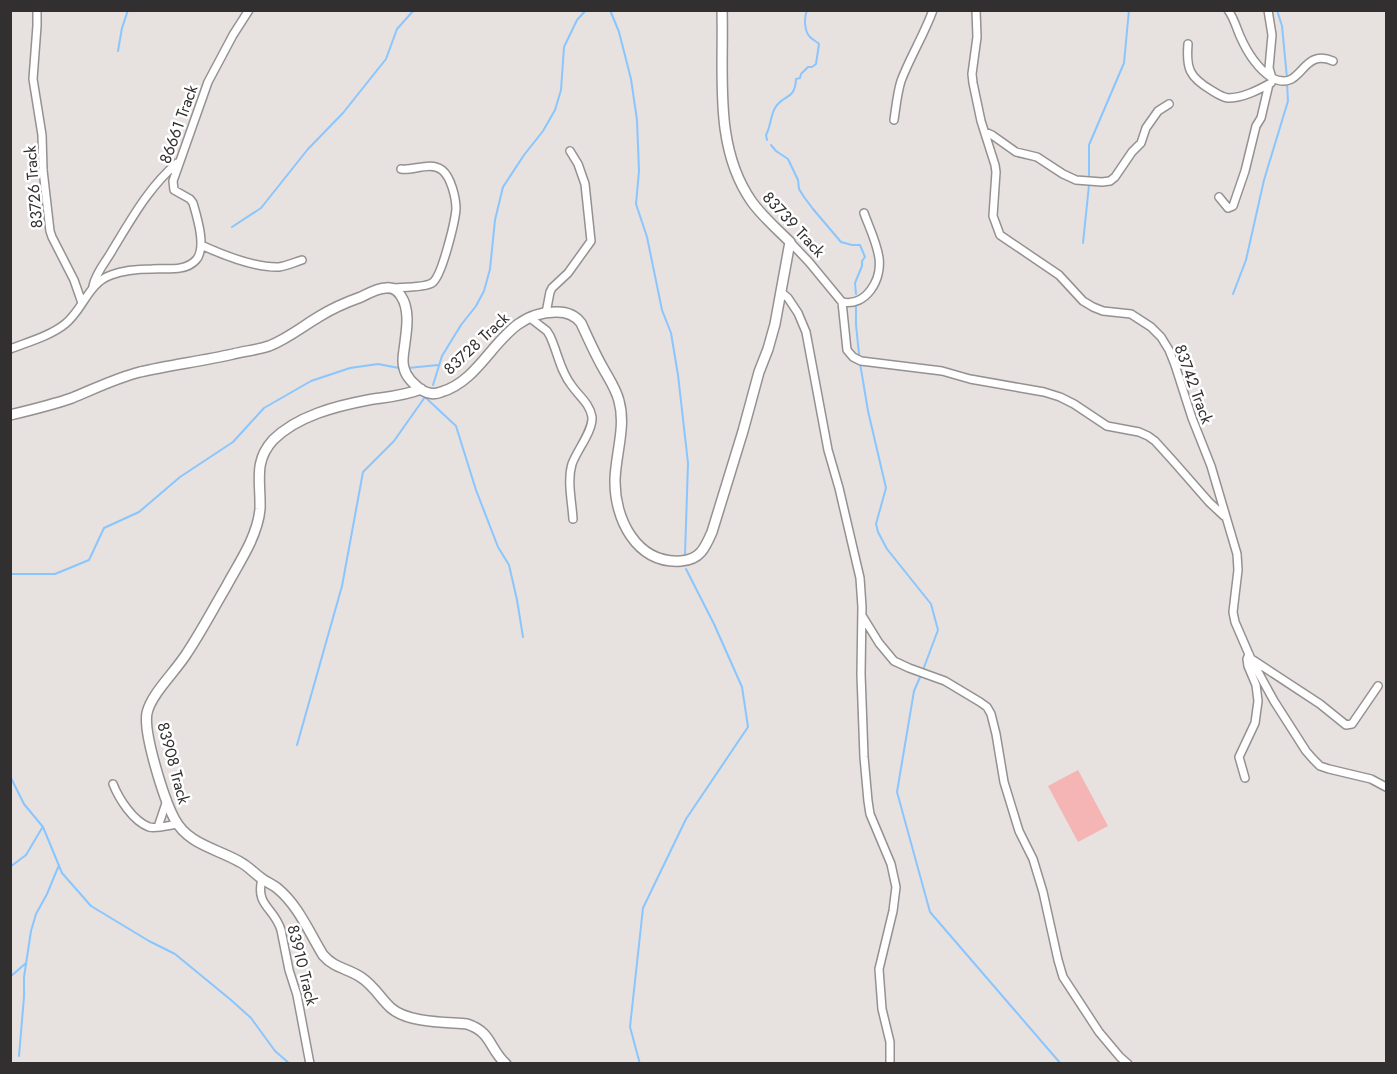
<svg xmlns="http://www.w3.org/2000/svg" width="1397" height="1074" viewBox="0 0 1397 1074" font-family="Jost,sans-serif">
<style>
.green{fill:#f4b5b4}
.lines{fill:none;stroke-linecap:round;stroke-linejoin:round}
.stream{stroke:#8ac6fe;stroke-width:2}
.street-casing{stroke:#969191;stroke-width:10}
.secondary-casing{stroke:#969191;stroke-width:12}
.street{stroke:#fff;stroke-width:7}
.secondary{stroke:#fff;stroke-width:9}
.labels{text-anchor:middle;stroke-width:5;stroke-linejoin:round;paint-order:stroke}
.street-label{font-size:16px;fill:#312f2f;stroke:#fff}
</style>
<rect width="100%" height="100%" fill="#e7e1e0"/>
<path class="green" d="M1078 770 1108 826 1078 842 1048 786Z"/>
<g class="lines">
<path class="stream" d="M610 10 619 32 631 79 637 120 639 171 636 204 647 237 662 310 671 333 678 375 688 463 685 554
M1277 10 1282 26 1287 78
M118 51 122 28 128 10
M767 140 766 135C771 126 770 117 775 108 783 94 795 101 796 79L800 78 801 74 808 67H812L816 64 819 44C816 41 813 40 810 37 804 31 804 18 807 10
M771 145 776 151 788 159 798 180 799 189 804 197 813 209 841 242 852 245H860L865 257 862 261V266L855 283 856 294
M1089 178V145L1124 63 1129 10
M232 227 261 208 308 149 343 113 386 59 397 29 414 10
M1083 243 1089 185
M1233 294 1246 260 1264 180 1288 101 1287 83
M856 306V325L859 354
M860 363 868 411 886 488 876 524 878 532 887 549 931 604 938 630 923 670
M408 368 438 365
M433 385 442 356 461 325 476 306 484 291 490 269 495 220 503 187 524 155 543 131 555 110 561 90 564 47 577 20 586 10
M10 574H55L89 560 104 528 139 512 180 477 233 442 264 408 311 381 350 368 378 364 399 368
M921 675 914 691 897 792 930 912 1061 1064
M297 745 342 586 363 472 394 441 425 397 456 426 476 490 498 547 509 565 517 600 523 637
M10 776 24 804 43 827 62 873 91 906 149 941 175 954 231 1000 251 1018 275 1051 290 1064
M10 867 26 855 42 828
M10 977 26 963
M19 1056 24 997V977L31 931 36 914 47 894 59 865
M640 1064 630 1027 643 908 686 819 748 727 742 687 714 624 686 569"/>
<g class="street-casing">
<path id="street" d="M37 10V26L33 79 42 135 43 170 50 231 52 237 74 280 82 303
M976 10 977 37 972 74 973 83 981 121 995 165 996 172 993 216 1000 235 1059 275 1083 301 1093 307 1103 311 1131 314 1151 327 1161 337 1169 350 1175 365 1192 418 1211 466 1237 554 1238 570 1233 612 1235 622 1251 659 1274 701 1306 751 1313 759 1320 766 1329 769 1371 779 1386 787
M1228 10C1234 18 1236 27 1240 36 1247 52 1257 68 1272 78
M1268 10 1272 35 1269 68 1272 78C1303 93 1300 47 1333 61
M1188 44C1186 68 1189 77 1211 90 1216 93 1221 97 1228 98 1243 98 1258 90 1271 83
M894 120C896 107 897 94 901 81 910 57 924 35 933 10
M985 132 992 135 1016 152 1037 157 1063 174 1076 180 1102 182 1110 181 1115 177 1132 152 1141 143 1146 128 1158 111 1169 104
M1219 197 1228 208 1233 206 1245 171 1256 126 1261 118 1269 84
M790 242 809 262 842 302C866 307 882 280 879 258 877 243 869 227 864 213
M201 245C223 255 256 268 279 267 287 266 295 262 302 260
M93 286C96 272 106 262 113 249 132 218 149 187 177 163
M391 288C401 287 424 288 432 283 442 277 455 221 456 209 456 198 451 177 442 170 430 161 414 171 401 169
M781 292 788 298 798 313 806 332 828 450 839 488 860 578 862 607 861 674 864 757 868 801 870 814 891 864 896 887 893 911 879 969 882 1009 890 1042V1064
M842 302 847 350 853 357 861 361 942 371 970 379 1044 392 1060 397 1074 404 1107 426 1139 432 1148 436 1155 441 1174 462 1209 502 1224 516
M546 313 550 292 552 288 568 273 591 241 585 184 578 164 570 151
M529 317 547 331 550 336C558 353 560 371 572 386 579 396 590 404 592 417 593 431 577 450 572 464 567 481 572 502 573 519
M10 349C28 342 50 336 65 324 83 310 88 283 111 275 124 270 138 269 152 269 166 268 185 272 196 260 207 248 197 217 193 203L190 199 174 190 173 181 208 82 233 35 249 10
M863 617 879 643 894 661 909 668 945 681 980 702 987 707 991 714 996 734 1004 782 1019 831 1033 859 1043 892 1058 960 1063 977 1099 1032 1120 1057 1128 1064
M1253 660 1320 704 1346 725 1352 724 1378 686
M1245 778 1239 757 1255 723 1258 701 1256 685 1248 666 1247 659 1249 654
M113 784C119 799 133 821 149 827 157 829 169 825 178 824
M158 827 167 800
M262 879C255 906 274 907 281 930L289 970 297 995 310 1064"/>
</g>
<g class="secondary-casing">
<path id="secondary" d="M421 389C404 396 386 397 368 400 336 406 297 416 273 440 253 462 261 482 260 509 259 521 255 532 250 543 243 558 234 572 226 587 213 609 201 632 187 653 176 671 151 694 147 713 143 733 164 799 174 818 188 845 216 848 240 862 248 866 254 873 261 878 266 882 272 884 277 888 298 905 309 932 323 955 335 969 348 968 362 978 374 986 381 999 391 1008 408 1023 446 1022 467 1024 492 1032 489 1049 506 1064
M10 415C31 410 52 405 72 398 94 389 116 378 140 372 171 365 202 361 233 354 245 351 257 350 269 346 287 339 303 326 320 316 333 308 347 302 361 297 369 293 378 288 386 288 394 287 398 291 401 296 411 311 406 333 404 350 403 356 402 362 404 368 406 377 413 383 420 389 426 393 434 395 441 392 489 378 499 311 557 312 567 312 575 315 581 323 588 338 595 354 603 368 609 379 616 389 619 401 626 426 616 453 615 479 614 518 636 564 681 561 700 560 705 548 712 532L743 431 759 372 768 349 775 324 790 242C777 229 763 217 752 202 713 147 724 75 722 10"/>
</g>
<use href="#street" class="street"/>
<use href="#secondary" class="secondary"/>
</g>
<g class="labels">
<g class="street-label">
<text transform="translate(178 124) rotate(-70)" y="6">86661 Track</text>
<text transform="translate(33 187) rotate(-95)" y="6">83726 Track</text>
<text transform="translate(794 224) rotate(47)" y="6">83739 Track</text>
<text transform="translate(476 343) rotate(-43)" y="6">83728 Track</text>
<text transform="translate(1194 384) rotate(70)" y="6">83742 Track</text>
<text transform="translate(174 763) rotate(75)" y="6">83908 Track</text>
<text transform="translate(303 965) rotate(76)" y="6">83910 Track</text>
</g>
</g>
<rect width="1397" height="1074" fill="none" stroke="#312f2f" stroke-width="24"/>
</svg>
